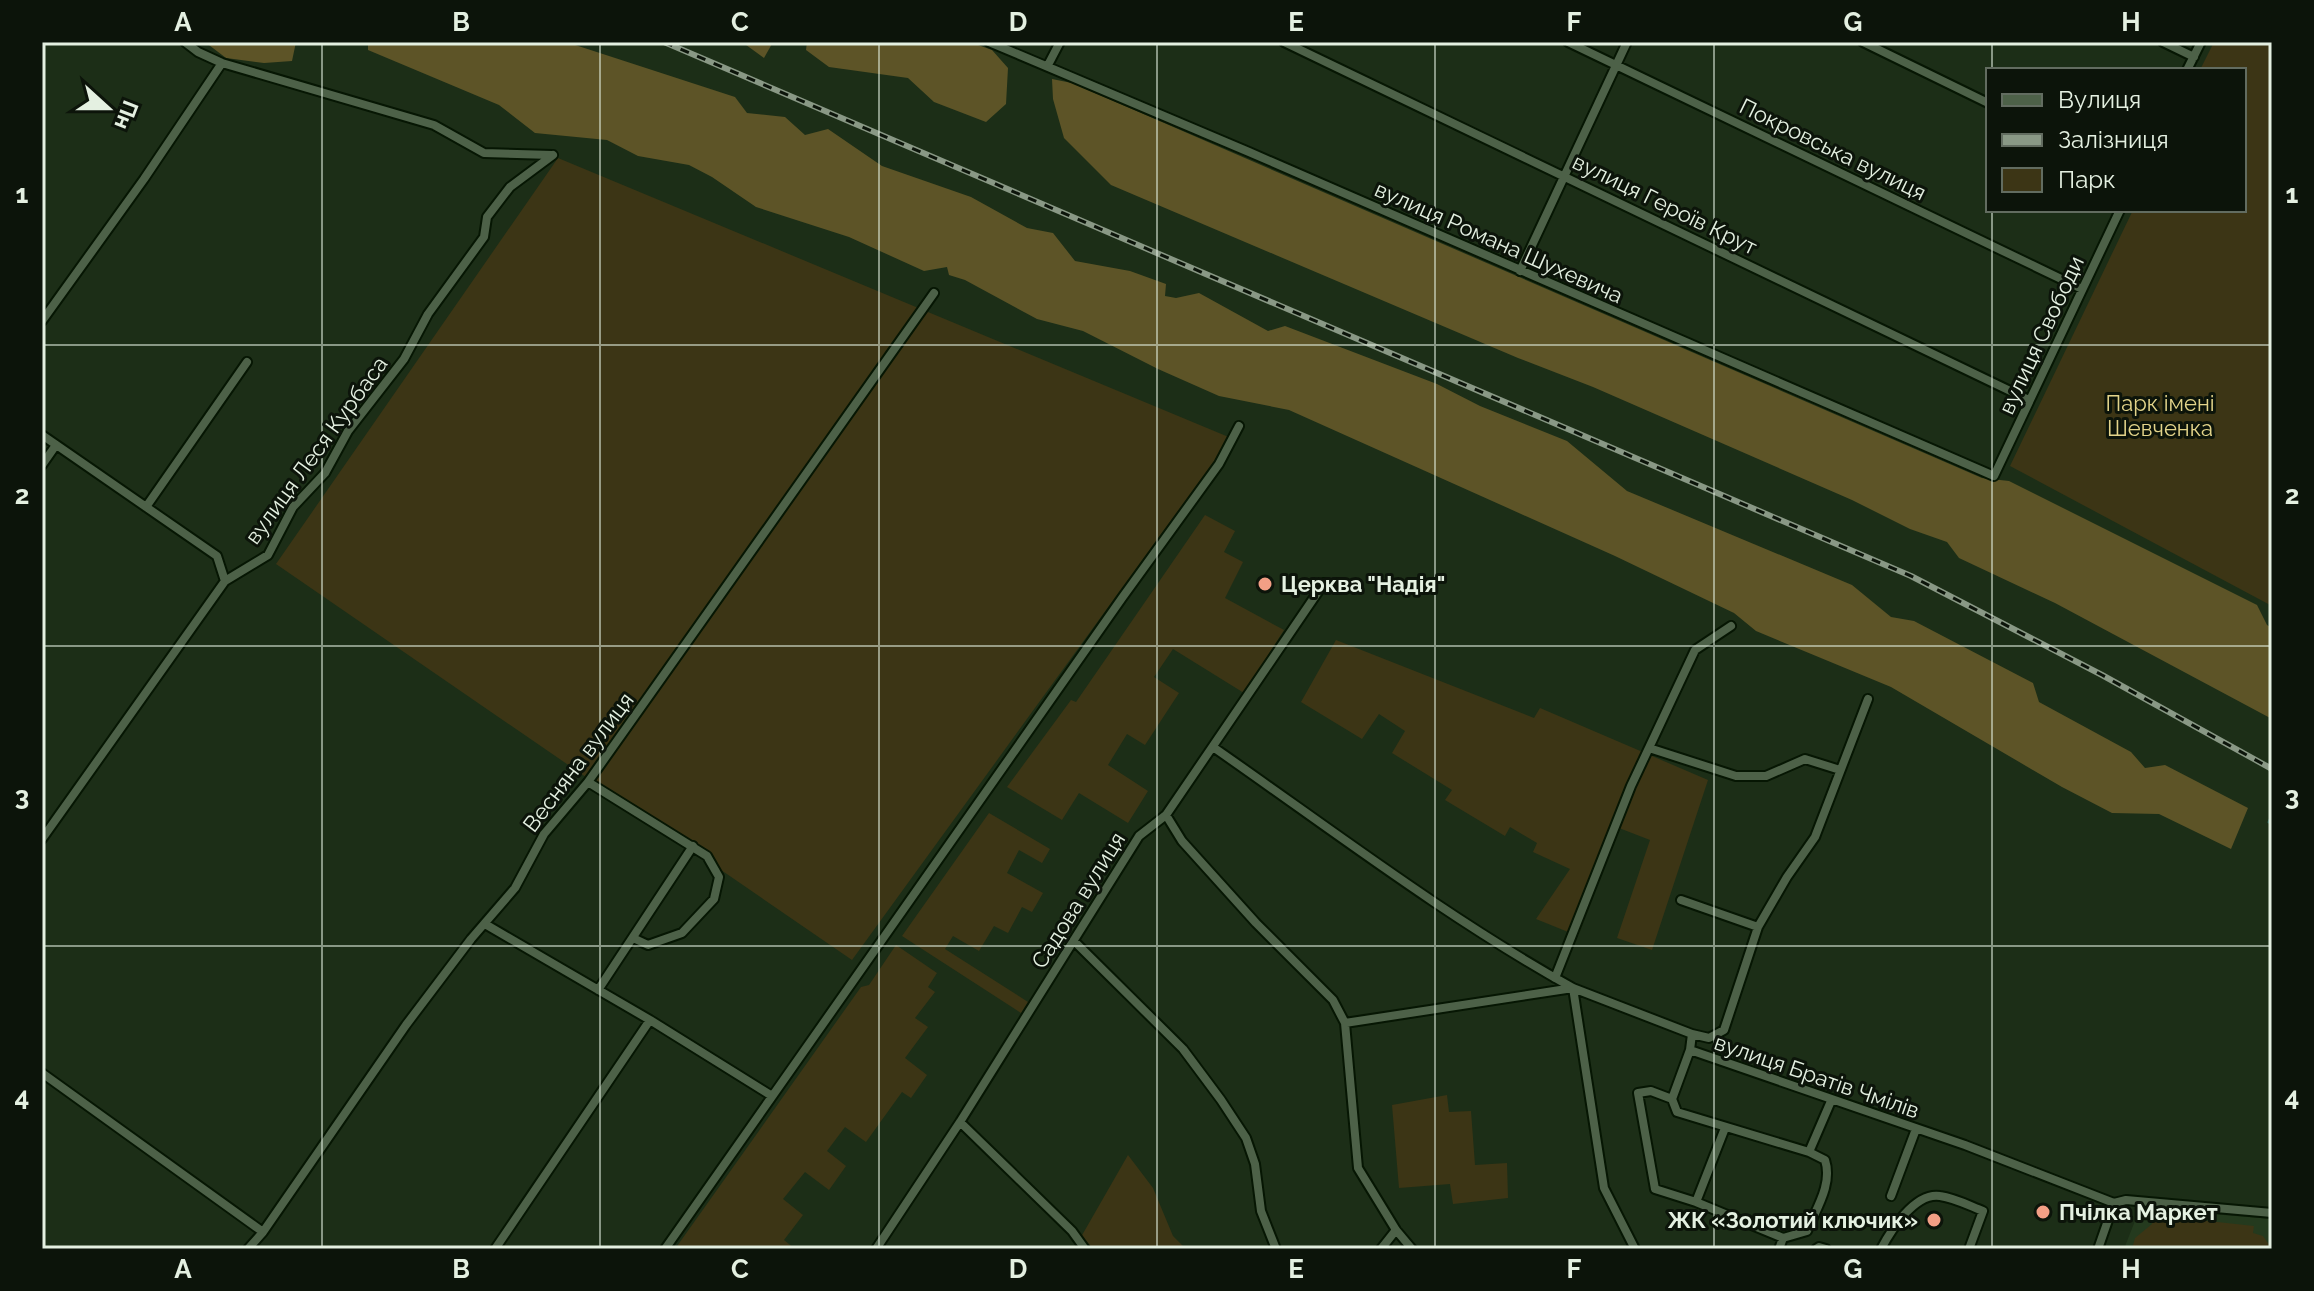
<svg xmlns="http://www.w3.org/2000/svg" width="2314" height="1291" viewBox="0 0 2314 1291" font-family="Raleway,sans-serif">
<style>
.built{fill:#243a1e}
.green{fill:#3c3515}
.forest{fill:#5d5427}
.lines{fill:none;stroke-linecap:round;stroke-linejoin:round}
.stream{stroke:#1f5d53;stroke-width:3}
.street-casing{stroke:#061603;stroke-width:12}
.street{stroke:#4d6148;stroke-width:8}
.rail-casing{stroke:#899885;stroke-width:6}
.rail{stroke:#0c140a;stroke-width:3;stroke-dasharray:9;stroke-linecap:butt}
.grid{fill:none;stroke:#e4f0e1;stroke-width:2;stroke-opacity:0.55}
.poi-dot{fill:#f39f85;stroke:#0c140a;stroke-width:3}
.labels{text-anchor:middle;stroke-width:6;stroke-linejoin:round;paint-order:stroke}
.street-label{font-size:22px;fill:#e4f0e1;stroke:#0c140a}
.park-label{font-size:22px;fill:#e3d48a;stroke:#0c140a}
.poi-label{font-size:22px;font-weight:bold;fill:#e4f0e1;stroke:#0c140a;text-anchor:start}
.neatline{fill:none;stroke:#e4f0e1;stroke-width:3}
.grid-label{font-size:26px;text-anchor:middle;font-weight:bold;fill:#e4f0e1}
</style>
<rect width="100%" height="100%" fill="#1c2e17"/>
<path class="built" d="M2140 1208 2272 1219V1249H2124Z"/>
<path class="green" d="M2214 42H2272V606L2010 466 2133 210H2244V70H2200Z
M558 158 1231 438 852 960 276 564Z
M1205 515 1235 531 1224 552 1243 562 1225 598 1284 630 1244 693 1173 649 1154 677 1179 693 1145 745 1127 734 1108 765 1148 791 1128 823 1079 793 1062 820 1007 787 1071 700 1076 702Z
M1336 640 1534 718 1540 708 1708 780 1652 950 1617 938 1650 840 1619 828 1578 936 1536 919 1570 869 1533 852 1537 843 1510 827 1505 836 1445 800 1452 790 1392 753 1405 731 1379 714 1362 739 1301 702Z
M989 813 1050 849 1042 863 1019 850 1007 873 1043 893 1032 912 1022 907 1008 933 994 926 979 951 953 936 945 949 1028 1002 1021 1013 902 936Z
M896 945 937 973 928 987 935 992 915 1018 928 1027 905 1058 927 1075 911 1098 902 1092 866 1142 845 1127 827 1151 846 1166 829 1190 805 1172 783 1199 803 1215 784 1240 795 1249H675L861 987 869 985Z
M1447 1095 1449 1112 1471 1111 1475 1165 1507 1163 1508 1198 1453 1204 1450 1184 1399 1188 1392 1105Z
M1128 1155 1153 1188 1173 1236 1186 1249H1094L1081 1237Z
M2153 1215 2254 1226 2253 1233 2263 1236 2272 1249H2132L2135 1238 2152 1224Z"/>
<path class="forest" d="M205 42H296L292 61 264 63 226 58Z
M368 42H566L735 97 747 113 785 117 805 135 828 129 882 166 971 197 1027 228 1053 233 1075 261 1130 271 1166 284 1165 296 1176 298 1199 293 1268 331 1285 326 1437 384 1480 406 1567 441 1627 491 1852 585 1891 617 1914 621 2033 683 2039 702 2131 752 2145 768 2165 765 2248 808 2231 849 2159 814 2112 813 2062 787 1891 687 1756 631 1734 613 1615 556 1289 410 1219 396 1158 369 1083 331 1037 319 965 280 949 275 947 267 924 271 849 237 756 207 712 177 689 165 638 156 607 140 535 133 499 105 368 50Z
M742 42H773L764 58Z
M807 42H970L992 50 1008 68 1006 104 986 122 934 102 908 78 829 67 806 50Z
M1052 79 1072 83 1982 478 2009 481 2257 605 2267 625 2272 628V719L2055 603 1959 558 1947 542 1910 529 1852 500 1593 387 1518 358 1111 185 1064 138 1053 99Z"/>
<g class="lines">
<path class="stream" d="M2269 822 2272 815"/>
<g class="street-casing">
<path id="street" d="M185 42 198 52 222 63 434 125 484 153 552 155
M989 42 1249 152 1994 476 2120 210
M1284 42 2029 400
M1568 42 2082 289
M1863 42 1988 103
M2163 42 2194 57
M1048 65 1060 42
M2187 70 2201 42
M1520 271 1627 42
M42 321 144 179 222 63
M42 435 217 556 225 581
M42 465 56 445
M146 507 247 362
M1213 747C1331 829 1447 918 1573 988L1692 1034 1690 1050 1965 1145 2114 1203
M1649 748 1736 776H1766L1805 759 1840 770
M588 782 707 856 719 877 714 899 682 933 648 945 633 938
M1166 815 1182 841 1256 923 1333 1000 1345 1023 1358 1168 1396 1230 1412 1249
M42 839 225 581 268 555 293 507 325 473 348 431 404 359 428 314 484 237 487 217 510 187 553 155
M1681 900 1758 927
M485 924 650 1020 772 1096
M1074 941 1183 1049 1221 1100 1246 1138 1255 1164 1261 1211 1276 1249
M1555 978 1631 786 1695 650 1731 626
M598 990 693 846
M1345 1023 1573 988 1604 1188 1635 1249
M1692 1034 1709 1038 1724 1030 1758 927 1787 877 1815 837 1868 699
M1690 1050 1672 1099 1677 1112 1809 1152 1831 1101
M42 1073 263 1232
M1672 1099 1651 1091 1638 1093 1655 1189 1696 1202 1725 1128
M960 1122 1072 1231 1085 1249
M1891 1196 1916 1129
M1696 1202 1783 1238 1779 1249
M2114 1203 2126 1200 2272 1213
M1783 1238 1807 1231C1816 1209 1833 1184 1825 1160L1809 1152
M248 1249 263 1232 406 1025 471 939 515 888 544 834 588 782 934 293
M495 1249 650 1020
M665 1249 1122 598 1219 464 1239 426
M876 1249 960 1122 1139 836 1166 815 1324 583
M1381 1249 1396 1230
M1816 1249 1819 1247 1826 1249
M1881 1249C1891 1230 1915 1192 1940 1196 1955 1198 1970 1206 1983 1211L1969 1249
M2098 1249 2114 1203"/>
</g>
<use href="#street" class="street"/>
<g class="rail-casing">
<path id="rail" d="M664 42 1911 576 2102 675 2272 769"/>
</g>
<use href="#rail" class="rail"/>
</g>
<path class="grid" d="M322 42V1249M600 42V1249M879 42V1249M1157 42V1249M1435 42V1249M1714 42V1249M1992 42V70M1992 210V1249M42 345H2272M42 646H2272M42 946H2272"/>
<g class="poi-dot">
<circle cx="1265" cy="584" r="8"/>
<circle cx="2043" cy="1212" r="8"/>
<circle cx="1934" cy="1220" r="8"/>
</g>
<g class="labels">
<g class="street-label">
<text transform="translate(1833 149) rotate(26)" y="8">Покровська вулиця</text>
<text transform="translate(1665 204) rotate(26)" y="8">вулиця Героїв Крут</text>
<text transform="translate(1499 242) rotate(24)" y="8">вулиця Романа Шухевича</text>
<text transform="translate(2041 335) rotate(-65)" y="8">вулиця Свободи</text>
<text transform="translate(316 450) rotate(-54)" y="8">вулиця Леся Курбаса</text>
<text transform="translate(578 762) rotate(-53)" y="8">Весняна вулиця</text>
<text transform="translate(1078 900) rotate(-58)" y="8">Садова вулиця</text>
<text transform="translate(1817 1076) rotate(19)" y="8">вулиця Братів Чмілів</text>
</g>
<g class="park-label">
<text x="2160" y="411">Парк імені<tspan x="2160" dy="25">Шевченка</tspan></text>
</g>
<g class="poi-label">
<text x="1281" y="592">Церква "Надія"</text>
<text x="2059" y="1220">Пчілка Маркет</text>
<text x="1918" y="1228" text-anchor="end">ЖК «Золотий ключик»</text>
</g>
</g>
<rect width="2314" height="1291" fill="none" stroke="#0c140a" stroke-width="88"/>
<rect x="1986" y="68" width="260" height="144" fill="#0c140a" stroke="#626c60" stroke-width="2"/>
<rect x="2002" y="94" width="40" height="12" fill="#4d6148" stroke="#626c60" stroke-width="2"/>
<text x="2058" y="108" font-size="24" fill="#e4f0e1">Вулиця</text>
<rect x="2002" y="134" width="40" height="12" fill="#899885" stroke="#626c60" stroke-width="2"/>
<text x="2058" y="148" font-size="24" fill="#e4f0e1">Залізниця</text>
<rect x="2002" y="168" width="40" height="24" fill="#3c3515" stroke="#626c60" stroke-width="2"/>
<text x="2058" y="188" font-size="24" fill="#e4f0e1">Парк</text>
<g transform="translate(108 108) rotate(111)" stroke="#0c140a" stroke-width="6" paint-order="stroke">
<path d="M0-6L14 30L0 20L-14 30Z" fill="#e4f0e1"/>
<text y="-12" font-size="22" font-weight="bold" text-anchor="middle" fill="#e4f0e1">Пн</text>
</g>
<rect x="44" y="44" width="2226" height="1203" class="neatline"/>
<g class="grid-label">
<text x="183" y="31">A</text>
<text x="461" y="31">B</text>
<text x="740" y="31">C</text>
<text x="1018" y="31">D</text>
<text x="1296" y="31">E</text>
<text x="1574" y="31">F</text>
<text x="1853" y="31">G</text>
<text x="2131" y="31">H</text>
<text x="22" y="203">1</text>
<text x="2292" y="203">1</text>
<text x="22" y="504">2</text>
<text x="2292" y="504">2</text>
<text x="22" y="805">3</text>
<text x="2292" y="805">3</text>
<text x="22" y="1106">4</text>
<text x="2292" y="1106">4</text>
<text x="183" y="1278">A</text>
<text x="461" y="1278">B</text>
<text x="740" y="1278">C</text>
<text x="1018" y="1278">D</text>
<text x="1296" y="1278">E</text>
<text x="1574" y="1278">F</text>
<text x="1853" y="1278">G</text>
<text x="2131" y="1278">H</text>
</g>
</svg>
